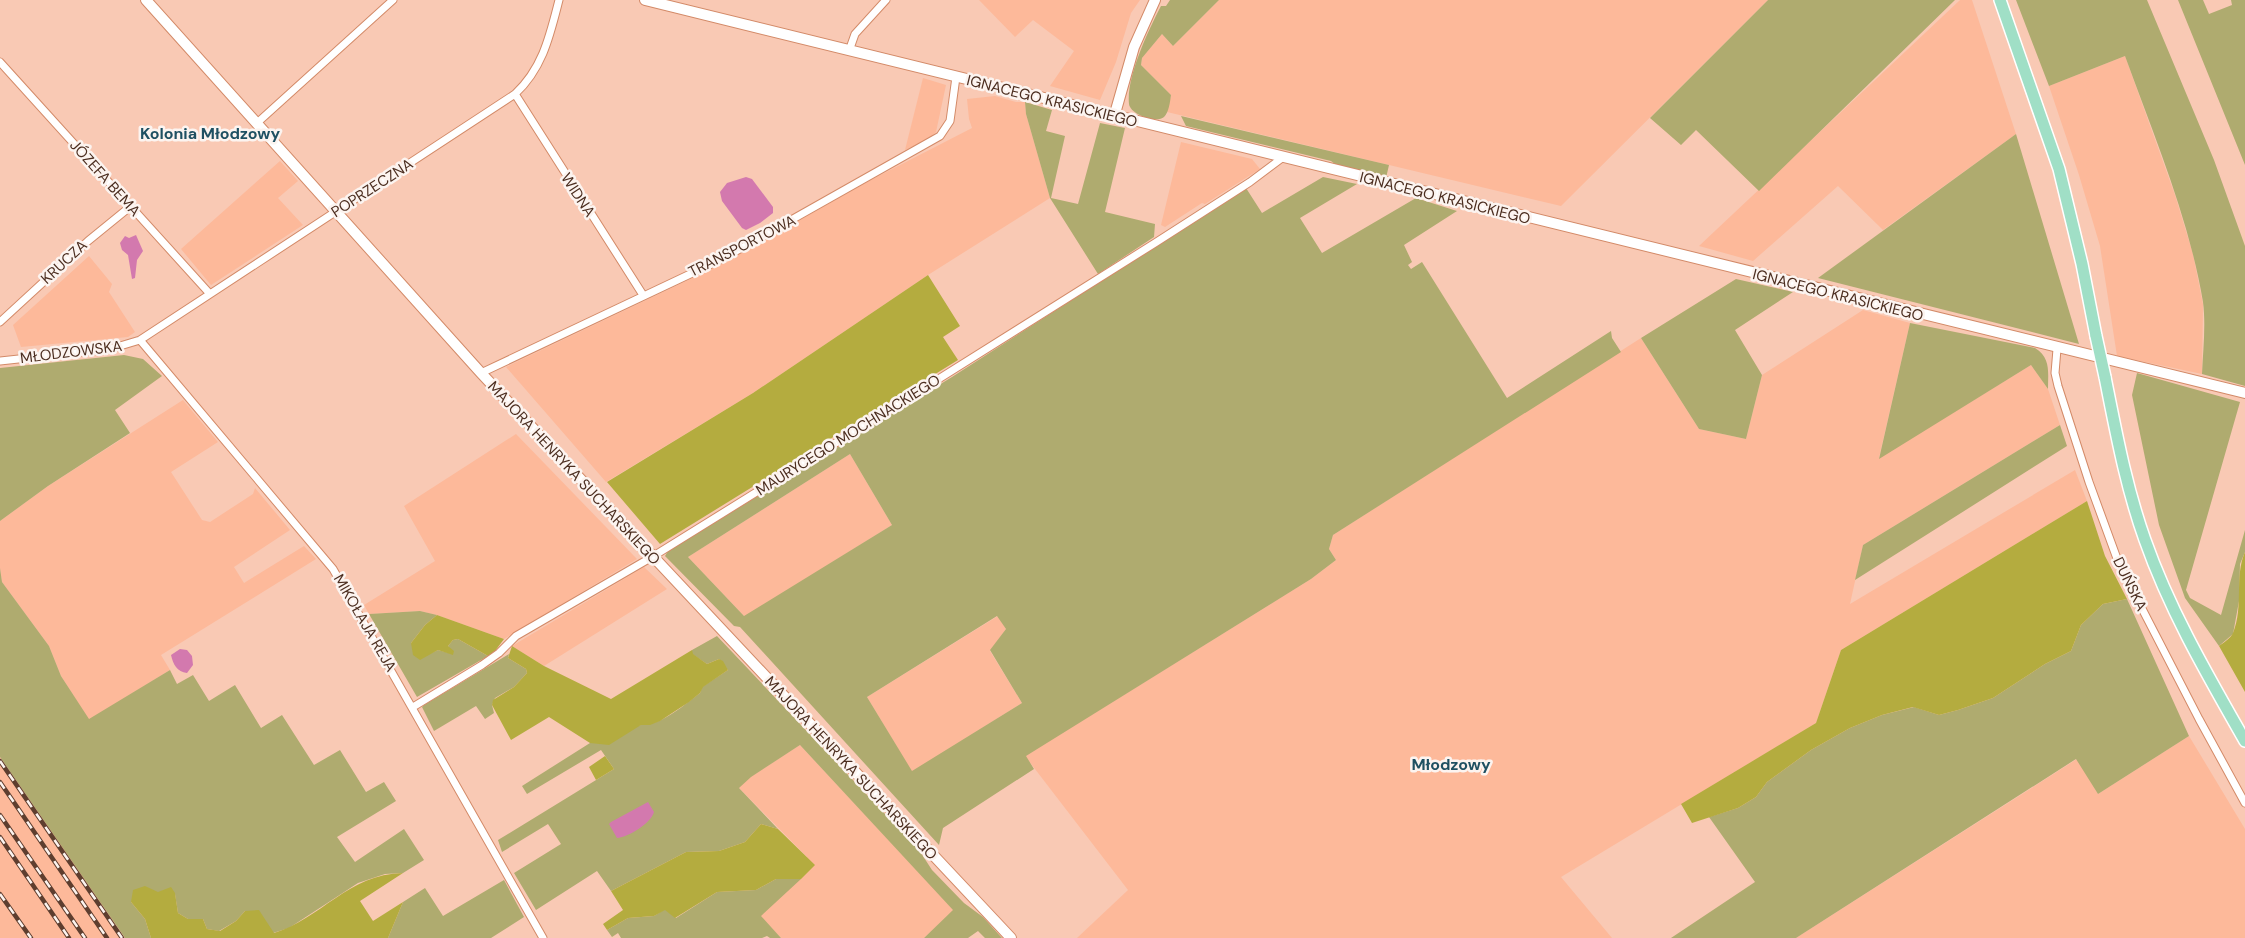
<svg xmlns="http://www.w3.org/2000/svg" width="2245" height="938" viewBox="0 0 2245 938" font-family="'DM Sans',sans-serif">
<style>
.built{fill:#fdb99a}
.green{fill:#afab6f;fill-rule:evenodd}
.forest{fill:#b4ac3f}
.water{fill:#d379ae}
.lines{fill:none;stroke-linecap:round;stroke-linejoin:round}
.street-casing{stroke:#d38a68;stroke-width:9}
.secondary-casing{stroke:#d38a68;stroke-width:12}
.primary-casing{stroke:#fff;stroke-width:14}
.street{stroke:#fff;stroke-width:7}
.secondary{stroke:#fff;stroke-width:10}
.primary{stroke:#a0dfc6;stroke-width:11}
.rail-casing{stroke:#5e3e2f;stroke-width:4.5}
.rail{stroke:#fcf4f0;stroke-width:2.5;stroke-dasharray:8;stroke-linecap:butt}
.primary-bridge-casing{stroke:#fff;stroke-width:14;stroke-linecap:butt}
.primary-bridge{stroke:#a0dfc6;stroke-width:11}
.labels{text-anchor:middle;stroke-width:5;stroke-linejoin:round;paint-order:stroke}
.street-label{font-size:15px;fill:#4c2e20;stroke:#fcf4f0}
.neighbourhood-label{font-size:16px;font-weight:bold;fill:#1f5062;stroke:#fcf4f0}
</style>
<rect width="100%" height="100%" fill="#f9c9b4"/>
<path class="built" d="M979 0H1140L1131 13 1116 62 1100 100 1050 86 1074 51 1033 20 1015 37Z
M1219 0H1768L1561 206 1167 112 1171 95 1141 65 1142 58 1162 34 1173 46Z
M1960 0H1972L2016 134 1883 230 1838 186 1753 261 1699 246Z
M2125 56 2175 195 2193 254 2203 304 2202 374 2117 356 2100 246 2079 175 2049 86Z
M923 78 946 85 936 132 929 139 905 150Z
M995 96 1016 102H1025L1026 114 1050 198 928 275 753 393 606 482 506 367 722 264 867 182 972 128 969 119 967 99Z
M1181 142 1252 159 1260 169 1205 204 1202 203 1165 227 1161 225Z
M280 161 298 181 278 198 303 225 211 285 181 249Z
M89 256 112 284 109 292 135 332 128 337 21 347 13 325Z
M1863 310 1910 323 1879 458 2031 365 2048 389 2060 425 1863 545 1850 604 2075 470 2087 501 1841 650 1816 723 1561 877 1612 938H1077L1128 890 1025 756 1311 579 1336 560 1329 549 1333 535 1641 338 1699 429 1746 439 1762 375Z
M183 400 218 442 171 472 202 520 210 522 253 494 255 488 290 530 234 567 244 583 304 546 316 559 161 655 170 670 89 720 61 676 49 646 2 582 0 568V521L48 486Z
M516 434 637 559 504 639 437 615 420 611 369 614 364 605 435 561 404 506Z
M850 454 892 525 745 617 688 557Z
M644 567 667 589 544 666 512 646Z
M998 616 1006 629 990 651 1022 703 912 772 867 697Z
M2189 736 2245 829V938H1796L2077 759 2098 794Z
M800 745 954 910 924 938H781L760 916 807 857 739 788 744 781Z
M0 757 80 871 125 938H0Z"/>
<path class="green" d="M1170 0H1219L1173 46 1162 34 1142 58 1141 65 1171 95C1170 102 1169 112 1164 117 1156 124 1130 114 1129 104 1126 77 1149 29 1161 6H1166Z
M1768 0H1955L1759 191 1696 130 1681 145 1650 118Z
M2016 0H2147L2214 160 2245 246V386L2202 374C2203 351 2206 325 2203 302 2189 218 2154 136 2125 56L2049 86Z
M2178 0H2203L2209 14 2232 5 2231 0H2245V165Z
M1025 102 1052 110 1046 131 1065 136 1051 198 1078 204 1100 123 1125 128 1105 212 1155 224 1154 237 1098 274 1050 198 1026 114Z
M1181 116 1389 165 1386 178 1339 167 1331 161 1186 126Z
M2016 134 2079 344 1818 278Z
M1323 177 1357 184 1300 218 1322 253 1416 198 1457 211 1404 245 1412 262 1408 265 1411 269 1422 262 1507 398 1611 331 1612 338 1621 352 1333 535 1329 549 1336 560 1311 579 1026 756 1034 769 943 828 939 845 740 627 734 626 665 556 668 551 952 377 1246 188 1262 213ZM850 454 892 525 744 616 688 557ZM997 616 1006 629 990 650 1022 703 912 771 867 697Z
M1736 279 1793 292 1735 330 1762 375 1746 439 1699 429 1641 338Z
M1910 323 2035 348C2051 358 2048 372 2048 389L2031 365 1879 459Z
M124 355 143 359 162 376 115 410 130 433 48 486 0 521V368Z
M2137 373 2240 402 2186 590 2190 598 2221 615 2245 530V552L2240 564 2239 601 2233 634 2219 646 2185 598 2159 525 2132 395Z
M2060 425 2067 446 1855 580 1863 545Z
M0 568 2 582 49 646 61 676 89 719 170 670 177 684 193 675 209 701 235 685 261 728 282 715 314 765 340 750 366 792 384 782 396 801 337 837 355 862 404 829 424 860 403 873 385 874 358 883 289 928 273 933 245 911 236 921 219 931 207 929 203 919H188L178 913 175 894 158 892 131 902 145 919 151 938H125L0 757Z
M2127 599 2189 736 2098 794 2076 759 1796 938H1671L1755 882 1709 817 1738 808 1756 797 1767 782 1811 750 1850 728 1882 715 1914 707 1939 715 1958 710 1993 698 2045 664 2071 651 2081 625 2103 604Z
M420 611 437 615 425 625 411 643 425 656 438 650 453 654 448 646 453 640 458 639 488 656 417 697 369 614Z
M717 636 919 850 932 870 964 903 983 917 1002 938H985L978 931 968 938H924L953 910 800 745 751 777 739 788 778 829 761 824 745 842 719 851 686 852 611 891 597 871 536 910 514 873 561 844 548 824 502 852 498 840 614 769 601 750 527 794 522 786 590 743C607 744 624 734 638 726 645 723 653 724 661 720 675 713 687 703 700 693L702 687 728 670 719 659 707 664 692 654V650Z
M509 654 508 658 526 669 527 673 514 687 495 698 492 705 494 713 485 719 476 706 434 731 422 707 424 705Z
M776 879H801L761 916 781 938H770L767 936 762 938H621L618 933 612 937 607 930 628 918 654 916 665 909 676 918 717 892 756 890Z
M504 880 524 917 491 938H388L403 902 425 888 443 916Z"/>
<path class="forest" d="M928 275 960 326 943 337 958 360 660 544 607 482 753 393Z
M2087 501 2105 556 2127 599 2103 604 2081 625 2071 651 2045 664 1993 698 1958 710 1939 715 1913 707 1882 715 1850 728 1811 750 1767 782 1756 797 1738 808 1692 823 1681 804 1816 723 1841 650Z
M2245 552V692L2219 646C2223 643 2231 638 2233 633 2244 607 2234 577 2245 552Z
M437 615 504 639 495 651 488 656 458 639 453 640 448 646 454 651 453 655 438 650 420 660 413 655 411 643 425 625Z
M512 646 544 666 611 699 692 650 693 654 707 664 719 659 723 661 728 670 703 687 700 693 689 702 660 721 650 725H641L609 745 590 743 549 717 511 740 492 705 493 700 514 687 527 673 526 669 508 658Z
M605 756 614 769 596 780 589 767Z
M761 824 778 829 815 865 801 879H776L756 890 717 892 675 918 665 910 654 916 628 918 607 930 603 924 623 910 611 891 686 852 719 851 745 842Z
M403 873 360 901 373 921 403 902 388 938H151L145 919 131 902 133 890 145 886 158 892 171 887 175 893 178 913 188 919H203L207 929 220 931 236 921 245 911 259 910 274 933C321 919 348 874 403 873Z"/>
<path class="water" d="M746 177 752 179 773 207V213L760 223 746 230 742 228 722 201 720 192 727 183Z
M136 235 143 251 137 260 135 278 132 279 128 255 122 250 120 243 125 236 129 238Z
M180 649 187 650 192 656 193 665 187 673C177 672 173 664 171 655Z
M648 802 654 812C651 823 629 837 617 838L609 824 611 822Z"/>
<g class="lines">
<g class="street-casing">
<path id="street" d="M849 51 855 34 886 0
M0 62 210 294
M515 94 643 295
M257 123 393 0
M0 322 88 241 131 206
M140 340 333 569 543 938
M2057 349 2055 373 2058 386 2089 482 2119 564 2199 719 2245 803
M0 361 110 349 140 340 515 94C543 68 550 35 559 0
M481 373 722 259 940 136 950 121 956 77
M413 707 482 665 499 653 516 636 652 557 937 380 1155 243 1250 182 1282 158"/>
</g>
<g class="secondary-casing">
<path id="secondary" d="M146 0 481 373 1011 938
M645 0 2245 393
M1114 117 1134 47 1155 0"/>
</g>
<g class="primary-casing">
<path id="primary" d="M2000 0 2059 169 2082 264 2096 336
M2105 377C2116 432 2126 487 2145 540 2170 611 2208 676 2245 741"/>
</g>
<use href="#street" class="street"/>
<use href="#secondary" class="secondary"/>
<use href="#primary" class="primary"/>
<g class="rail-casing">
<path id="rail" d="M0 761 122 938
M0 782 107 938
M0 815 85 938
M0 837 69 938
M0 894 31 938"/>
</g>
<use href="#rail" class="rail"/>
<g class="primary-bridge-casing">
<path id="primary-bridge" d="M2096 336 2105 377"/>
</g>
<use href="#primary-bridge" class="primary-bridge"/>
</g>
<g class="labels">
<g class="street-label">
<text transform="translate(1052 101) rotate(14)" y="5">IGNACEGO KRASICKIEGO</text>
<text transform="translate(105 178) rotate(48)" y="5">JÓZEFA BEMA</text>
<text transform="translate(372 188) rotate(-33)" y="5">POPRZECZNA</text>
<text transform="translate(578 195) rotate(57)" y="5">WIDNA</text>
<text transform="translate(1445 198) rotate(14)" y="5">IGNACEGO KRASICKIEGO</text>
<text transform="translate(742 246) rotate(-27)" y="5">TRANSPORTOWA</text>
<text transform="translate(64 262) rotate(-43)" y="5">KRUCZA</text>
<text transform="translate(1838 295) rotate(14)" y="5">IGNACEGO KRASICKIEGO</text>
<text transform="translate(71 352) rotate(-7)" y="5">MŁODZOWSKA</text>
<text transform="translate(848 435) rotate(-32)" y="5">MAURYCEGO MOCHNACKIEGO</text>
<text transform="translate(574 473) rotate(47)" y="5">MAJORA HENRYKA SUCHARSKIEGO</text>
<text transform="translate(2130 584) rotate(64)" y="5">DUŃSKA</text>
<text transform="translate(365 623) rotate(60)" y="5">MIKOŁAJA REJA</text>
<text transform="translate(851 768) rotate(47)" y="5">MAJORA HENRYKA SUCHARSKIEGO</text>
</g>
<g class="neighbourhood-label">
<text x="210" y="139">Kolonia Młodzowy</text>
<text x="1451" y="770">Młodzowy</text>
</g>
</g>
</svg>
